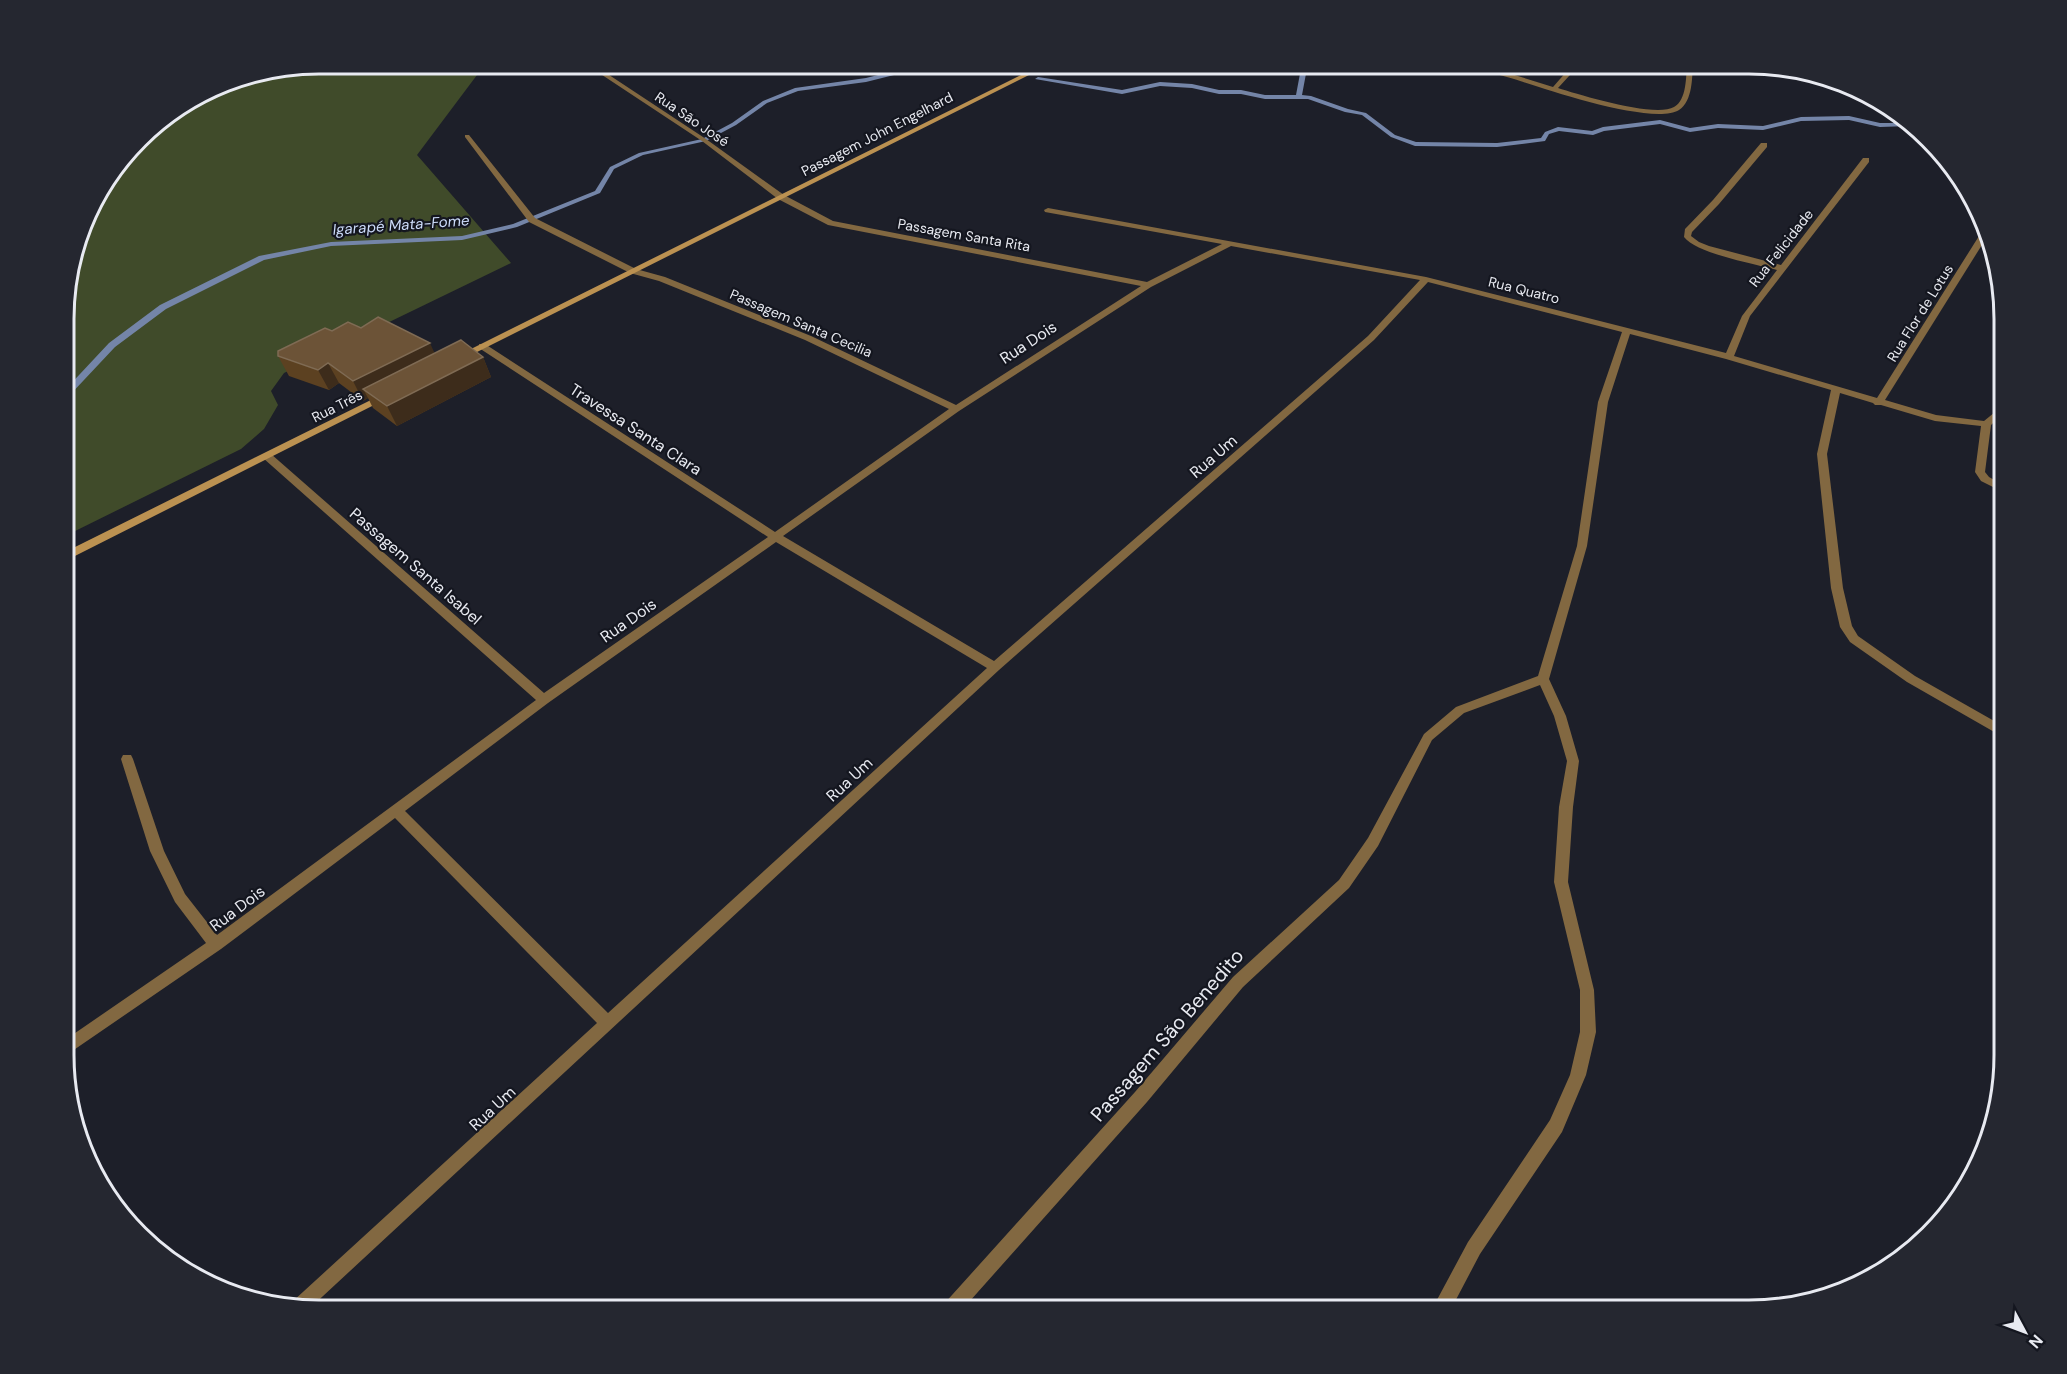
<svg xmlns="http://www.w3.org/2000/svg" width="2067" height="1374" viewBox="0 0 2067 1374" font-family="'DM Sans',sans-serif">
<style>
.green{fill:#404b2a}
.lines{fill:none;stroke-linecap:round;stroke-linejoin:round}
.stream{fill:#7485a8;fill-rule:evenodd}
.minor{fill:#826841;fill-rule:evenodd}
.secondary{fill:#bb9151;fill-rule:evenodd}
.wall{fill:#5c4121}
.shaded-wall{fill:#3d2c1b}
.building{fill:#6c5337;stroke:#7f6b54;stroke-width:1.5}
.labels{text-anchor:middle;stroke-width:4.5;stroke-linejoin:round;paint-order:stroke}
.far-street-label{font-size:14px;fill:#e8eaf1;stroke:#14161f}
.far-water-label{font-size:15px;font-style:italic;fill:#ccdbf9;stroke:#14161f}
.street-label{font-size:16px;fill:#e8eaf1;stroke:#14161f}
.near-street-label{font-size:20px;fill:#e8eaf1;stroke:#14161f}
.rim{fill:none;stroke:#e8eaf1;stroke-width:3}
</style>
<rect width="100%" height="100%" fill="#1d1f29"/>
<path class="green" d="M319 63H486L417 155 511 263 284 373 271 391 278 405 264 429 241 449 65 536V286L90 205 150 127 221 82Z"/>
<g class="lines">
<path class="stream" d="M1302 63H1308L1302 95 1311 96 1348 109 1366 113 1395 135 1416 142 1497 143 1541 138 1545 132 1558 127 1592 131 1603 127 1660 120 1690 128 1718 124 1763 126 1801 117 1849 116 1880 123H1906L1909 126 1880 127 1849 120 1801 121 1763 130 1718 128 1690 132 1660 124 1604 131 1593 135 1559 131 1549 134 1545 141 1497 147 1415 146 1391 137 1362 115 1345 112 1308 99H1265L1241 94H1219L1192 88 1160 86 1122 94 1035 79 1038 77 1122 90 1160 82 1192 84 1219 90H1241L1265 95H1296Z
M910 67H997L1000 69 997 71H910L866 82 798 91 767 103 736 125 706 141 643 155 614 169 600 193 517 227 462 240 331 246 264 260 166 309 115 347 68 397H65V390L109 343 160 305 259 256 331 242 462 236 513 224 595 191 610 167 639 153 702 139 732 123 763 101 795 88 866 78Z"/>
<path class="minor" d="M584 63H591L706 139 784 195 833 221 1147 282 1222 244 1045 212 1044 210 1048 208 1426 277 1726 353 1742 316 1777 270C1756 264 1697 254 1684 237L1685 229 1713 200 1761 143H1767V147L1719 204 1692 232 1691 236 1699 242 1709 246 1781 265 1863 158H1869V162L1750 316 1734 356 1877 398 1979 236 1983 234 1985 240 1885 400 1936 415 1984 421 2000 408 2003 407V414L1991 425 1985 472 1989 477 2003 485V492L1981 481 1975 472 1981 426 1935 421 1881 405H1875L1873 403 1840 393 1827 454 1843 588 1852 626 1858 636 1915 676 2003 726V737L1907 682 1850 642 1840 627 1831 588 1817 454 1831 390 1726 359 1630 334 1608 402 1587 546 1549 679 1566 716 1579 761 1573 807 1568 882 1594 990 1596 1032 1586 1075 1562 1132 1480 1254 1450 1311H1431L1468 1242 1550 1120 1570 1075 1580 1032V990L1554 882 1559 807 1567 761 1554 716 1540 685 1464 713 1432 740 1378 846 1349 888 1243 987 1147 1102 961 1311H940L943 1305 1135 1092 1233 977 1339 880 1368 838 1424 734 1456 707 1538 676 1577 546 1598 402 1622 332 1428 282 1374 340 999 670 309 1309 290 1306 292 1302 597 1023 395 818 221 949 65 1056V1040L206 943 175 902 150 851 121 759 123 755H131L133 759 164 851 185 894 217 935 536 700 263 458V454H271L544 693 768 537 479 348V344H485L775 532 949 409 805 340 659 281 630 273 529 222 465 137V135H469L535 218 636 269 665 277 811 336 956 405 1141 286 828 225 778 199 702 141ZM1231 246 1420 280 1368 336 994 661 783 536 959 411 1151 287ZM776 542 987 668 608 1013 405 811 548 703Z
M1466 63H1476L1553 87 1574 63H1581L1558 88C1580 95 1655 118 1674 107 1687 100 1686 76 1687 63H1693C1692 77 1693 101 1679 110 1653 126 1544 89 1514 79 1498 74 1479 71 1466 63Z"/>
<path class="secondary" d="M1045 63H1053L463 359 460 360 455 357Z
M383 394 386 395V399L65 561V552Z"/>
</g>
<path class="wall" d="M332 331 435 353 483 357 491 377 397 426 373 408 368 398 363 401 339 383 329 390 289 376 278 356Z"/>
<path class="shaded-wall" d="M430 343 439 363 363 389 368 398 363 401 353 381Z
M483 357 491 377 397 426 387 406Z
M328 363 339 383 329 390 318 370Z"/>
<path class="building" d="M378 317 430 343 353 381 328 363 318 370 278 356V351L325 328 332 331 348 322 361 328Z
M461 340 483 357 387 406 363 389Z"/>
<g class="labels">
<g class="far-street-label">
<text transform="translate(692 119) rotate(34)" y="5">Rua São José</text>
<text transform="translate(877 134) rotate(-27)" y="5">Passagem John Engelhard</text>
<text transform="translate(964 235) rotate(10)" y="5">Passagem Santa Rita</text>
<text transform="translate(1781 248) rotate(-52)" y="5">Rua Felicidade</text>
<text transform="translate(1524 290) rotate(14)" y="5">Rua Quatro</text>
<text transform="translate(1920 313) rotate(-58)" y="5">Rua Flor de Lotus</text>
<text transform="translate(801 323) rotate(23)" y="5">Passagem Santa Cecilia</text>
<text transform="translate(337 406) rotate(-27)" y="5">Rua Três</text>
</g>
<g class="far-water-label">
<text transform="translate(401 225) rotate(-4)" y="5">Igarapé Mata-Fome</text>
</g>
<g class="street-label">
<text transform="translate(1028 342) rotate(-33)" y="6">Rua Dois</text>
<text transform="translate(636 429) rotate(33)" y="6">Travessa Santa Clara</text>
<text transform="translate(1213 456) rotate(-41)" y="6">Rua Um</text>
<text transform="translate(416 566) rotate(41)" y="6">Passagem Santa Isabel</text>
<text transform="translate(628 620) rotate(-35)" y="6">Rua Dois</text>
<text transform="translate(849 779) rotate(-43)" y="6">Rua Um</text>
<text transform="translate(237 908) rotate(-37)" y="6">Rua Dois</text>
<text transform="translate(492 1108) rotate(-43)" y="6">Rua Um</text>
</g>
<g class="near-street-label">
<text transform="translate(1167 1035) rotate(-49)" y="7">Passagem São Benedito</text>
</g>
</g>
<path d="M0 0H2067V1374H0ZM319 74H1749A245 245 0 0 1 1994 319V1055A245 245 0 0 1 1749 1300H319A245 245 0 0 1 74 1055V319A245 245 0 0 1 319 74Z" fill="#252730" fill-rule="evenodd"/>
<path class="rim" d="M319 74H1749A245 245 0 0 1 1994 319V1055A245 245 0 0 1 1749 1300H319A245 245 0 0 1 74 1055V319A245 245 0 0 1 319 74Z"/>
<g transform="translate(2025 1332) rotate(131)" stroke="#14161f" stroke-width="4.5" paint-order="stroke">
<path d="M0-4.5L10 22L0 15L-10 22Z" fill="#e8eaf1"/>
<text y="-9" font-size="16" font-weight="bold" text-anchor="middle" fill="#e8eaf1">N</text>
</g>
</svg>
